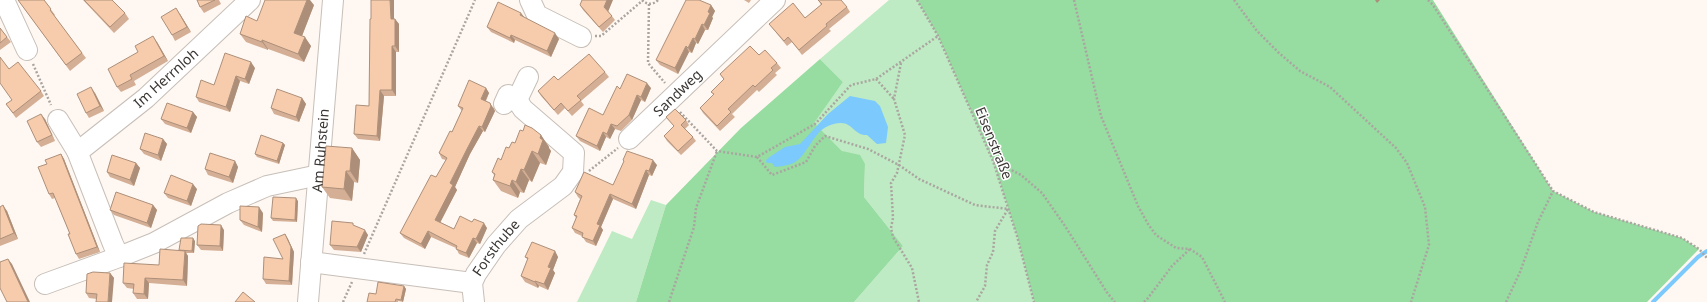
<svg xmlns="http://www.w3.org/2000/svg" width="1707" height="302" viewBox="0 0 1707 302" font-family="'Noto Sans',sans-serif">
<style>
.green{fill:#beebc3}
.forest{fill:#97dca1}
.water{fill:#7cc9fe}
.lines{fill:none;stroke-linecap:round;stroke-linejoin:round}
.stream{stroke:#7cc9fe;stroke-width:4}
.minor-casing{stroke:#c7bfb8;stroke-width:22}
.path{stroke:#aba5a1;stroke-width:2.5;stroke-dasharray:2 2;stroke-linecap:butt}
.minor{stroke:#fff;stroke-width:20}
.wall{fill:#d4af95}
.shaded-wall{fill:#ad8f79}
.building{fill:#f7ccad;stroke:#ad8f79}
.labels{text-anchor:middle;stroke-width:3;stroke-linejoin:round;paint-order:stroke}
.street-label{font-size:14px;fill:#3a3634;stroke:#fff}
</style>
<rect width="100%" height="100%" fill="#fff8f2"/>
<path class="green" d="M889 0H917L938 36 993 161 1017 236 1034 302H854L903 246 864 197 865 164 842 151 813 123 843 82 820 59Z
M651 200 666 205 636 302H577L612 231 632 239Z"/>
<path class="forest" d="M917 0H1433L1553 191 1594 212 1682 238 1699 249 1647 302H1034L1017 236 993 161 938 36Z
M820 59 843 82 814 123 842 151 860 155 865 164 864 197 903 246 854 302H636L666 205 741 128Z"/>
<path class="water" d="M850 96 875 101 880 106 888 127 886 143 877 144 867 135C855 136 852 122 840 123 816 125 814 143 800 158 794 165 784 166 775 167L768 158 785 147 800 144 828 114Z"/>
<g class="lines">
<path class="stream" d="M768 161H771
M1653 302 1698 257 1707 251"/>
<g class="minor-casing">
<g id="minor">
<path d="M4 0 27 50"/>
<path d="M250 0 146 98 84 147 77 151 113 244 119 257 154 243 228 203 267 186 319 175"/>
<path d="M530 0 537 15 581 37"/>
<path d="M517 100 528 77"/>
<path d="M58 120 77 151"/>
<path id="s1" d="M629 139 775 0"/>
<path d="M311 262 472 283"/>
<path d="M45 284 119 257"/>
<path id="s2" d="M308 302 333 0"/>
<path id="s3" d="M474 302 472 283 476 274 496 245 519 219 563 186 573 172 574 153 523 109 517 100 508 95 504 104"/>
</g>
</g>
<path class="path" d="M642 0C647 5 653 5 658 0
M917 0 938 36 993 161 1017 236 1034 302
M1074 0 1101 116 1138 206 1148 224 1156 235 1176 248 1190 249 1202 257 1225 302
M1234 0 1257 31 1279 53 1300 71 1330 87 1396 148 1407 163 1425 207 1429 245 1411 302
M1428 0 1433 5 1553 191 1594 212 1682 238 1699 249 1707 258
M649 4 648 63 665 83
M595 36H601L642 1
M901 63 894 99 905 135 897 173 891 183 893 218 891 228 893 237 912 268 919 302
M33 64 51 105
M876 79 894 99
M680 112 717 151 757 157 815 124 851 85 876 79 938 36
M757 157 772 175 806 162 815 146 825 136 868 149 899 165 919 179 975 205 1008 209 995 231 993 252 987 265 985 286 976 302
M994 161 1021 175 1042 193 1065 226 1108 294 1115 302
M589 171 618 148
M364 254 475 0
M343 302 352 282
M669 302 694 227 696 208 717 151
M1144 302 1148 298 1172 266 1190 249
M1506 302 1520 272 1538 222 1553 191"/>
<use href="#minor" class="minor"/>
</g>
<path class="wall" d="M18 0H44L55 15 54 16 86 58 70 71Z
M83 0H112L125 13 129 19 114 33Z
M197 0H219L221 4 204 13 200 7Z
M371 0H394V19H395L399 24V52H396V96H384L380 141 358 139 354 134 369 106 371 19Z
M744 0H751L749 3Z
M818 0 847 7 850 12 829 29 831 31 802 55 792 42 787 46 769 24 805 18 821 5Z
M314 5 302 36 311 46 304 62 268 49V50L246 42 240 34 257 21Z
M580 5 608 11 615 20 603 32 583 10Z
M711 5 715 11 712 17 713 18 708 30H705L698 44 696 43 692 53 689 52 678 74 660 65 656 60Z
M180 14 191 32 175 41 172 35Z
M525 18 559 39 551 57 515 40 514 43 491 32 487 27Z
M0 28 11 42 0 50Z
M157 42 168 61 134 81 136 85 121 92 117 87 138 52Z
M759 55 777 63 781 68 775 73 777 75 759 92 757 90 732 114 735 117 720 131 703 113 700 108 714 95 711 92 724 80 720 74Z
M255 68 249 84 240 81 230 112 199 102 196 97 214 85Z
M9 69 41 91 44 96 16 118 6 104 12 100Z
M605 72 609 77 581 101 584 105 572 116 565 108 558 115 541 96 538 91 558 80Z
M486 88 489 93 486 101 494 108 495 111 485 132 483 131 470 154 455 187 457 190 440 222 454 229 472 222 487 228 480 244 477 243 469 258 459 254 456 248 431 237 425 249 404 238 400 233 436 177 446 160 442 159 439 153 452 132 462 111 458 106Z
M651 88 645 102 641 100 632 120 621 131 615 129 610 139 606 137 600 151 580 141 576 136 603 115 620 89Z
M95 93 104 111 89 118 86 113Z
M302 98 306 104 299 122 274 114 271 108Z
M193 112 197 117 191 133 165 124 161 119Z
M666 117 686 120 689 125 685 129 693 137 696 141 681 155 667 141 664 136 674 126Z
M45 119 55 141 41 147 37 142Z
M523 131 541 135 549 147V148L551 151 546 165 540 163 532 182 529 180 524 193 520 192 518 198 501 191 493 180 494 175 492 172 509 148 515 143Z
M163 139 167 144 161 161 144 154 140 149Z
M283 143 285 145 279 164 257 157 255 154Z
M352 148 360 160 358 183 354 182 352 201 330 198 322 187Z
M61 154 64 159 100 252 79 259 76 254 70 234 55 198 52 199 49 194 47 164Z
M623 160 657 165 652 176 649 175 636 209 613 199 601 227 603 230 596 246 586 242 582 236 575 233 572 228 576 218 574 215 580 199 578 197 575 192 613 185 624 162Z
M235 161 238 167 233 183 208 175 205 169Z
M136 163 140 168 134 186 110 177 107 172Z
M197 189 191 206 168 198 164 193Z
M298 201 297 222 273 221 271 218Z
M153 205 157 210 151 228 114 215 110 210Z
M0 207 7 211 18 239 0 246Z
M263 213 262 232 244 225 240 220Z
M355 226 368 235 361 252 334 250 330 245Z
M224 230 223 251 201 250 197 245Z
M285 234 288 239 294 252 292 285 266 284 263 279 283 259Z
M195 241 194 253H186L188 256 187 286 149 283 148 299H137L133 293 134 289 127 288 123 283 159 265 180 251 179 250Z
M555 251 558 257 553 270 555 273 548 290 539 286 538 288 525 282 521 276 528 260 525 257Z
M110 273 114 278 97 299 89 298 86 293Z
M404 286 406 289 403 302 398 301V302H367L376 294Z"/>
<path class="shaded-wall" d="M307 0H310L314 5 300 41 294 33Z
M390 0H394V24L391 19Z
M607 0H613L608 12 604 7Z
M1375 0H1380L1377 3Z
M711 5 715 11 712 17 713 18 708 30 704 25 708 12Z
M176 8 180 14 191 32 187 27Z
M521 13 525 18 520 15Z
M395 19 399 24V52L395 46Z
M702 24 705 30 698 44 695 39Z
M555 33 559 39 551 57 547 51Z
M511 35 515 40 514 43 510 38Z
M153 36 157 42 168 61 164 56Z
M305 37 311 46 304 62 298 54Z
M693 38 696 43 692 53 688 48Z
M262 40 268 49V50L262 42Z
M392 46 396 52V96L392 90Z
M686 46 689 52 678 74 675 68Z
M251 62 255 68 249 84 245 79Z
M236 76 240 81 230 112 226 107Z
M647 83 651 88 645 102 641 97Z
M91 87 95 93 104 111 100 106Z
M486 88 489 93 484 104 481 99Z
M380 90 384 96 380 141 377 136Z
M637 95 641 100 632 120 629 115Z
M302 98 306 104 299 122 296 117Z
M490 103 495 111 485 132 482 127Z
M193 112 197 117 191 133 187 128Z
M41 114 45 119 55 141 52 135Z
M611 124 615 129 610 139 607 134Z
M479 126 483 131 470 154 455 187 457 190 439 225 435 220 450 183 467 149Z
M603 132 606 137 600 151 597 146Z
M541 135 549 147V148L551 151 546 165 538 154 540 138Z
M163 139 167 144 161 161 158 155Z
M283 143 285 145 279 164 277 161Z
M352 148 360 160 358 183 350 171Z
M532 151 540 163 532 182 524 170Z
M61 154 64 159 100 252 97 247Z
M653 160 657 165 652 176 649 171Z
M235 161 238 167 233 183 229 177Z
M136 163 140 168 134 186 130 180Z
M521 169 529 180 524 193 516 182Z
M646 170 649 175 636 209 632 204Z
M346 171 354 182 352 201 344 189Z
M512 180 520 192 518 198 510 186Z
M193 184 197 189 191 206 187 201Z
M610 194 613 199 601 227 603 230 596 246 593 241 597 224Z
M296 198 298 201 297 222 295 220Z
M3 205 7 211 18 239 14 233Z
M153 205 157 210 151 228 147 223Z
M259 207 263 213 262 232 258 227Z
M484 223 487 228 480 244 476 239Z
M221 225 224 230 223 251 220 246Z
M365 230 368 235 361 252 357 247Z
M428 231 431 237 425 249 421 244Z
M285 234 288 239 294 252 292 285 289 281Z
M193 238 195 241 194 253 192 251Z
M473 238 477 243 469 258 466 253Z
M185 251 188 256 187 286 183 280Z
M555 251 558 257 553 270 555 273 548 290 544 284 548 267Z
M8 259 12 264 30 302H28Z
M110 273 114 278 112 302H108Z
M145 278 149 283 148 299 144 294Z
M535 281 539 286 538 288 535 282Z
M404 286 406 289 403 302 401 300Z"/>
<path class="building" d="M18 0H44L51 9 50 10 82 53 66 65Z
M84 0H112L125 13 110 27Z
M197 0H215L200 7Z
M265 0H307L294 33 305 37 298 54 262 40V42L240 34 246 16 257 21Z
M371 0H390L391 19H395V46H392V90H380L377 136 354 134 356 105 369 106 370 19H371Z
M582 0H607L604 7 612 16 599 27 580 5Z
M686 0H699L711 5 708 12 710 13 704 25 702 24 695 39 693 38 688 48 686 46 675 68 656 60Z
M818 0H841L847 7 826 24 827 26 799 50 788 37 784 41 769 24 793 3 805 18 822 4Z
M498 2 521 13 520 15 555 33 547 51 511 35 510 38 487 27Z
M176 8 187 27 172 35 161 17Z
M0 28 7 37 0 43Z
M153 36 164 56 130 75 132 79 117 87 108 69 138 52 135 46Z
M750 46 759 55 765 50 777 63 771 68 773 70 755 87 753 85 728 109 731 112 717 126 700 108 714 94 711 92 724 79 720 74Z
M225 53 251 62 245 79 236 76 226 107 196 97 201 80 214 85Z
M589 54 605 72 577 96 581 100 568 111 561 103 554 110 538 91 554 76 558 80Z
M0 57 9 69 18 62 41 91 13 113 6 104 12 100 0 83Z
M627 74 647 83 641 97 637 95 629 115 617 126 611 124 607 134 603 132 597 146 576 136 589 108 603 115 617 86 620 89Z
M469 80 486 88 481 99 490 103 491 106 482 127 479 126 467 149 450 183 453 185 435 220 454 229 460 216 472 222 474 219 484 223 476 239 473 238 466 253 456 249 457 246 428 231 421 244 400 233 431 175 436 177 447 158 439 153 450 131 452 132 463 108 458 106Z
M91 87 100 106 86 113 77 94Z
M277 89 302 98 296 117 271 108Z
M167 103 193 112 187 128 161 119Z
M675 109 686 120 681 125 693 137 678 151 664 136 674 126 666 117Z
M41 114 52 135 37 142 27 121Z
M525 125 532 128 541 135 540 138 543 140 538 154 532 151 524 170 521 169 516 182 512 180 510 186 493 180 495 174 492 172 498 158 501 160 506 147 509 148 512 142 515 143 520 130 523 131Z
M145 133 163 139 158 155 140 149Z
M261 135 283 143 277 161 255 154Z
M326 146 352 148 350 171H346L344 189 322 187Z
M627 151 653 160 649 171 646 170 632 204 610 194 597 224 600 225 593 241 582 237 583 233 572 228 577 216 574 215 582 196 575 192 584 172 613 185 624 161 623 160Z
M210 153 235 161 229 177 205 169Z
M61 154 97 247 76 254 68 234H70L53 193 49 194 38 167 47 164 45 160Z
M112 155 136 163 130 180 107 172Z
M171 175 193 184 187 201 164 193Z
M116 192 153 205 147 223 110 210Z
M273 197 296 198 295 220 271 218Z
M3 205 14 233 0 239V207Z
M240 206 259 207 258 227 240 220Z
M332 221 353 223V225L365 230 357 247 330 245Z
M201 224 221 225 220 246 197 245 198 226Z
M285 234 291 247 289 281 263 279 264 257 283 259 273 239Z
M181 238H193L192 251 179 250Z
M532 242 555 251 548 267 551 268 544 284 535 281V282L521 276 528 258 525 257Z
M160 249 185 251 183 280 145 278 144 294 133 293 134 284 123 283 124 263 159 265Z
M8 259 28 302H7L0 288V262Z
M93 272 110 273 108 302H96L97 294 86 293 87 274Z
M378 282 404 286 401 300 396 299 395 302H367L369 293 376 294Z
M243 292 255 302H235Z"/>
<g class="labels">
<g class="street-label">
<text transform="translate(166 78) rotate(-42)" y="5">Im Herrnloh</text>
<text dy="5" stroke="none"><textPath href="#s1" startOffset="67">Sandweg</textPath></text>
<text transform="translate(994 143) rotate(68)" y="5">Eisenstraße</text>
<text dy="5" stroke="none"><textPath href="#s2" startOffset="152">Am Ruhstein</textPath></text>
<text dy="5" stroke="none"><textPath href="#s3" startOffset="62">Forsthube</textPath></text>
</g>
</g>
</svg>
